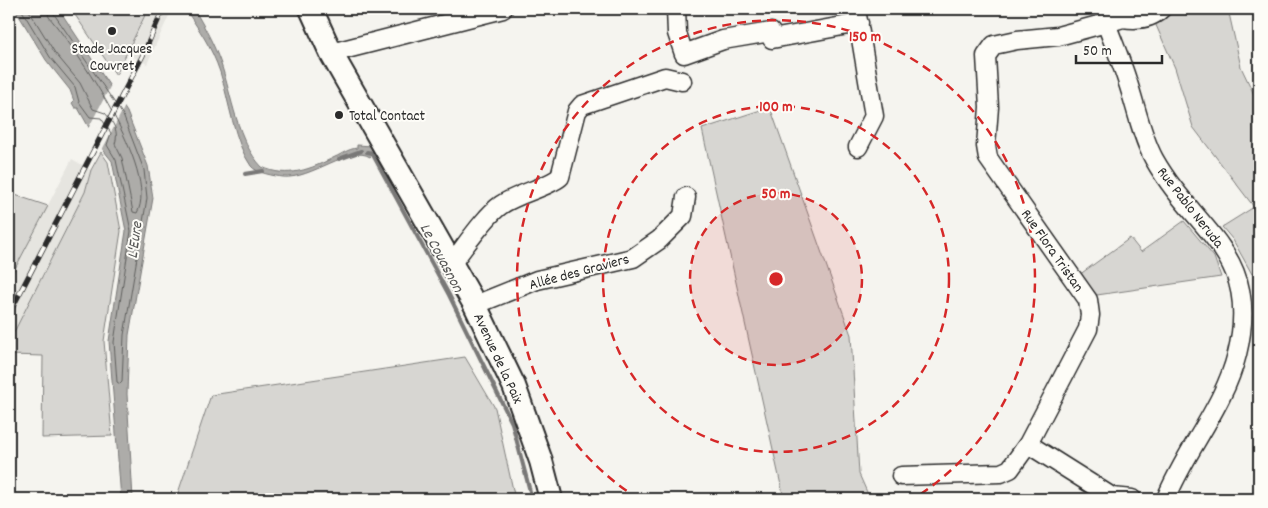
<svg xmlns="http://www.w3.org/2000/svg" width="1268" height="508" viewBox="0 0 1268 508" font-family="Dekko,sans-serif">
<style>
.built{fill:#e6e5e0}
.green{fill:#d7d6d2;stroke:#81807e}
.water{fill:#adaca9;stroke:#797877}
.pier{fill:#f5f4ef}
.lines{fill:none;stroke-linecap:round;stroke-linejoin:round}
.shore{stroke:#5f5f5d;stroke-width:1}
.stream{stroke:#797877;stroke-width:4}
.minor-casing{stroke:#2b2b2b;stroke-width:21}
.major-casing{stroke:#2b2b2b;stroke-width:26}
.minor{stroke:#fdfcf7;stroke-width:18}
.major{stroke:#fdfcf7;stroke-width:22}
.rail-casing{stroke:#2b2b2b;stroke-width:5.5}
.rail{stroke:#fdfcf7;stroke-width:4;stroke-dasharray:11;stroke-linecap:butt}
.ring{fill:none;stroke:#d62828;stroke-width:2.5;stroke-dasharray:9 6}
.poi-dot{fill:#2b2b2b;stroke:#fdfcf7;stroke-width:2}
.labels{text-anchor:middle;stroke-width:4;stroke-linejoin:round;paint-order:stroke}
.poi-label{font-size:15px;fill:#2b2b2b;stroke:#fdfcf7}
.street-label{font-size:15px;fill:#2b2b2b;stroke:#fdfcf7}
.water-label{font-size:16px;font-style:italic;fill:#585857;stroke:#fdfcf7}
.centre{fill:#d62828;stroke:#fdfcf7;stroke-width:2.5}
.ring-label{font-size:15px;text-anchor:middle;font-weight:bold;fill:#d62828;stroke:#fdfcf7;stroke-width:4;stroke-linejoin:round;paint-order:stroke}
</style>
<rect width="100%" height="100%" fill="#f5f4ef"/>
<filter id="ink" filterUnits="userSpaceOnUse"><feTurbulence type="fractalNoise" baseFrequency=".02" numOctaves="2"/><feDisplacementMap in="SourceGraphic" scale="10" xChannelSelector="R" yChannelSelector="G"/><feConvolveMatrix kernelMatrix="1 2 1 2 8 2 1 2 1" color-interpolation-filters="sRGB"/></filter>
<g filter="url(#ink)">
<path class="built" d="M148 9H172L147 64 128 54Z
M72 159 91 170 85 192 9 342V280Z"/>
<path class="green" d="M71 9H148L116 75Z
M1181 9H1228L1241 67 1259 105V273L1252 274 1233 240 1222 227 1254 207 1193 127 1175 68 1155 23Z
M770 107 851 335 859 474 870 499H784L702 129Z
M101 152 108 162 121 231 104 341 112 436 42 438 43 356 9 355V342L85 192 91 170Z
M9 193 48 206 9 280Z
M1184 221 1214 257 1221 277 1097 295 1079 275 1130 238 1141 252Z
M465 357 495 408 515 499H176L211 395Z"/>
<path class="water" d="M15 9H57L62 14 127 112 148 166 153 198 129 335 127 394 133 499H121L109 341 126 231 112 161 100 146 106 135 97 121 91 131 78 108H75L72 103 74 101 70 90 46 60Z
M185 9H194C204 26 214 44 221 64 232 96 237 141 262 167 287 179 311 169 335 157 342 154 348 149 357 148V145L373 146 370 153 372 155 370 157C351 144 311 180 283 177 275 176 256 173 251 166 234 142 229 100 220 72 212 48 199 29 185 9Z"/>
<path class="pier" d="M111 85 125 106 102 150 98 145 103 135 97 125 92 133 88 129Z"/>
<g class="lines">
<path class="shore" d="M21 9 50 57 75 87 79 102 90 117 101 118 111 133 107 145 116 160 131 231 114 342 117 382 120 384 122 382 124 335 147 198 144 170 123 115 54 14V9
M28 9 55 53 80 83 93 109 105 113C114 123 119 132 115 144L122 158 133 212 137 213C160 172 77 50 49 17L47 9"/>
<path class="stream" d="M367 152 372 153 449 295 512 423 532 499
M339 159 361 151
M245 174 263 171"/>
<g class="minor-casing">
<path id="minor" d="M676 9 677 33 684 54 723 40 771 32 772 39 859 23
M856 9 874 116 858 147
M1123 18C1136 20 1151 19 1161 9
M1106 23C1113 42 1121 61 1127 80 1136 106 1141 135 1154 159 1195 232 1262 253 1237 354 1224 407 1186 449 1166 499
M331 53 503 9
M451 264C464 248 485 216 501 205 519 193 546 188 560 177L577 111 582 105 665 77 682 81
M475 305 537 280 633 258 659 240 683 216 686 197
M1028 444 1112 497 1132 499
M901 476 1001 473 1010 469 1028 444 1088 329 1090 315 1088 300 988 158 986 146 989 107 986 56 994 45 1017 40 1058 36 1106 23 1123 18 1129 9"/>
</g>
<g class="major-casing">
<path id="major" d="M311 9 331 53 475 305 514 386 541 461 551 499"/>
</g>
<use href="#minor" class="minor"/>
<use href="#major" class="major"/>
<g class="rail-casing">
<path id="rail" d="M9 314 143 55 163 9"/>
</g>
<use href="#rail" class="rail"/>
</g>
</g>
<circle cx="776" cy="279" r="86" fill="#d62828" fill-opacity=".12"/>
<g class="ring">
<circle cx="776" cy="279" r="86"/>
<circle cx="776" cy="279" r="173"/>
<path d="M639 499A259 259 0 1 1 913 499"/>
</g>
<g class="poi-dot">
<circle cx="112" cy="31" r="5"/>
<circle cx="339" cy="115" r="5"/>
</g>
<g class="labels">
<g class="poi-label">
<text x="112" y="53">Stade Jacques<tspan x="112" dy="17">Couvret</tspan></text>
<text x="349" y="120" text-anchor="start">Total Contact</text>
</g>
<g class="street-label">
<text transform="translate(1191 207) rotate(52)" y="5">Rue Pablo Neruda</text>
<text transform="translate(1053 250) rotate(55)" y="5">Rue Flora Tristan</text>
<text transform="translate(579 271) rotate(-15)" y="5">Allée des Graviers</text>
<text transform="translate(499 358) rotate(65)" y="5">Avenue de la Paix</text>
</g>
<g class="water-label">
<text transform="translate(133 240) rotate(-82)" y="6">L'Eure</text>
<text transform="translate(443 257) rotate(62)" y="6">Le Couasnon</text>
</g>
</g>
<circle cx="776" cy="279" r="8" class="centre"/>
<g class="ring-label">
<text x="865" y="41">150 m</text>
<text x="776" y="111">100 m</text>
<text x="776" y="198">50 m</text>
</g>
<rect width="1268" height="508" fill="none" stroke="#fdfcf7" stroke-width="30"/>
<rect x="15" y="15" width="1238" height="478" fill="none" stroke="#2b2b2b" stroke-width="2" filter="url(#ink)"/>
<path d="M1076 55v8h86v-8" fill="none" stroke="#2b2b2b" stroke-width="2.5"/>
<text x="1083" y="55" font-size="15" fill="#2b2b2b" stroke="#fdfcf7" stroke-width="4" paint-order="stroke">50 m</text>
</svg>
